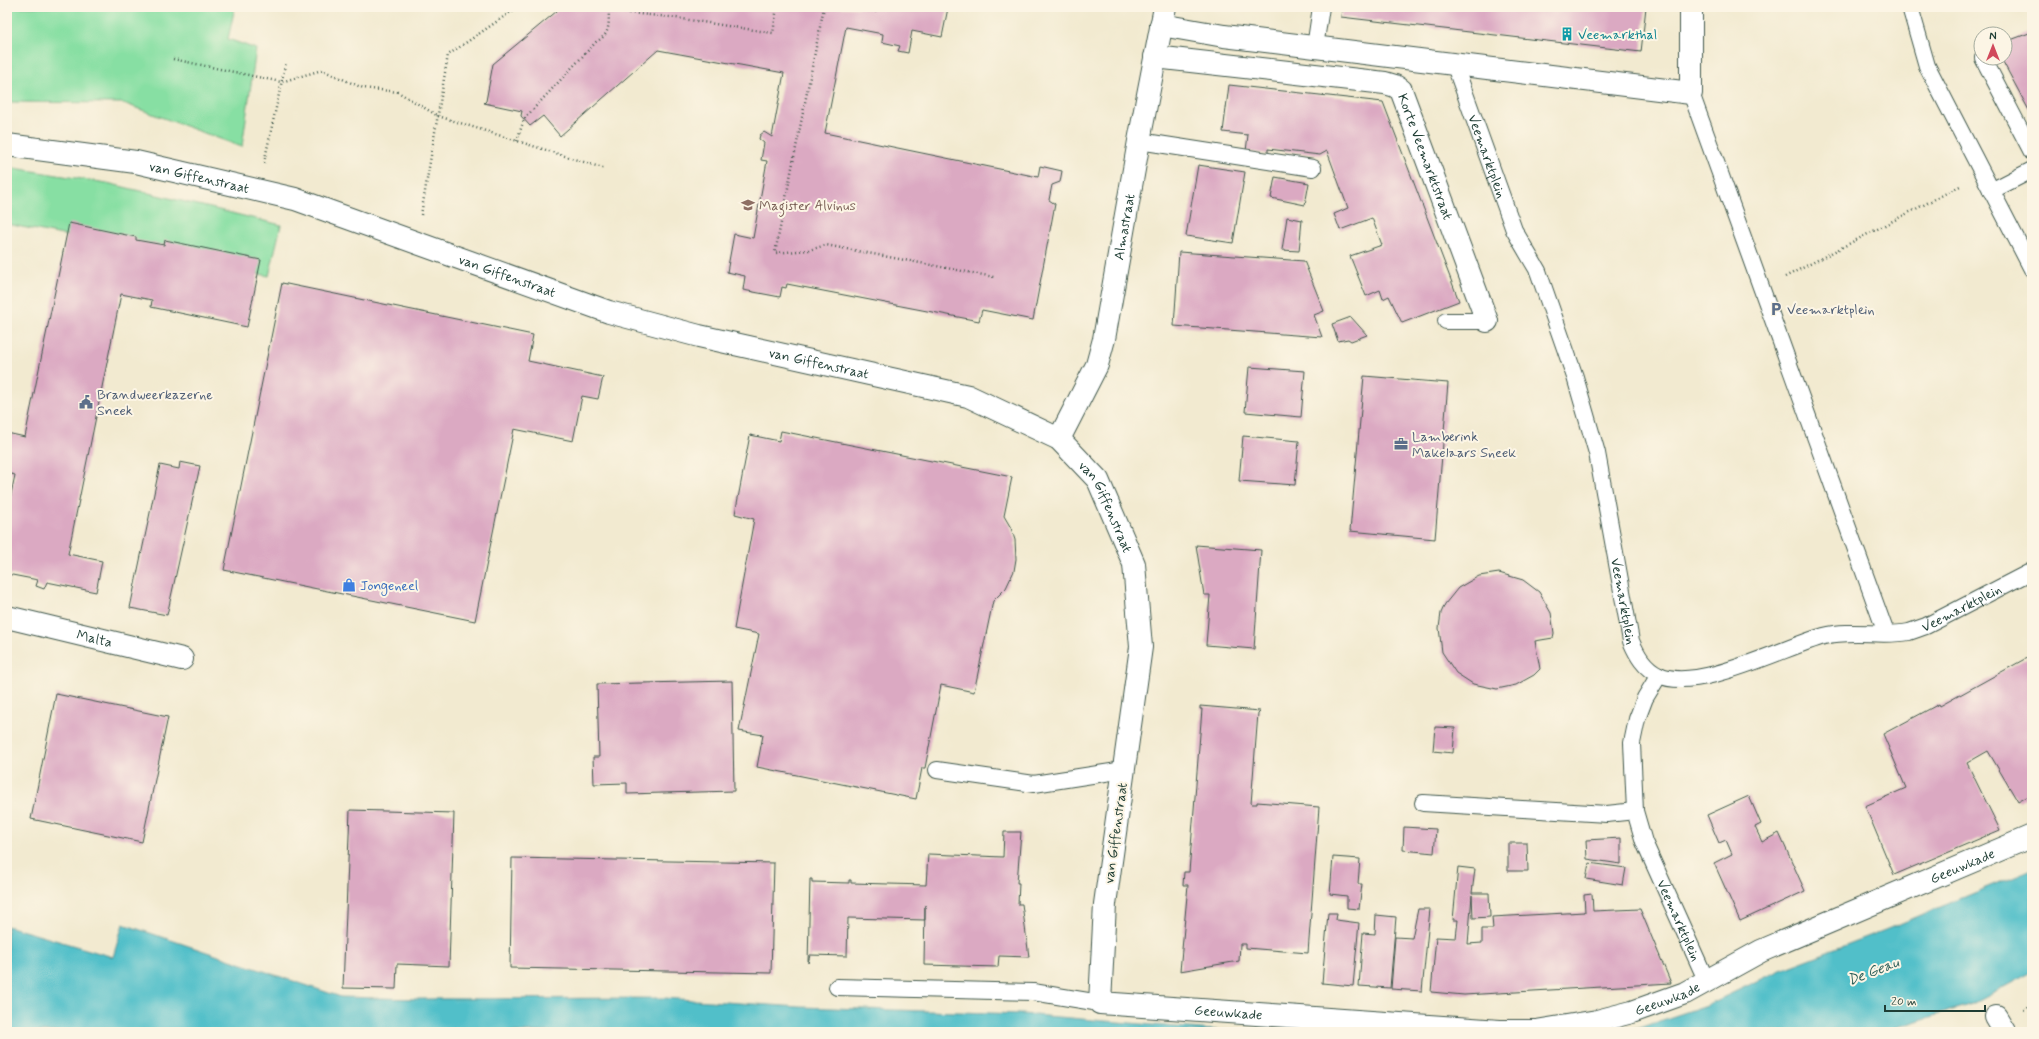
<svg xmlns="http://www.w3.org/2000/svg" width="2039" height="1039" viewBox="0 0 2039 1039" font-family="Mynerve,sans-serif">
<style>
.green{fill:#87dfa3;stroke:#538e6c}
.water{fill:#51bfc9;stroke:#387e7e}
.building{fill:#dba9c2}
.lines{fill:none;stroke-linecap:round;stroke-linejoin:round}
.service-casing{stroke:#3f574b;stroke-width:18}
.minor-casing{stroke:#3f574b;stroke-width:24}
.path{stroke:#3f574b;stroke-width:2.5;stroke-dasharray:1 3;stroke-linecap:butt}
.service{stroke:#fff;stroke-width:16}
.minor{stroke:#fff;stroke-width:22}
.labels{text-anchor:middle;stroke-width:4;stroke-linejoin:round;paint-order:stroke}
.culture-label{font-size:14px;fill:#0d838f;stroke:#fcf5e5;text-anchor:start}
.street-label{font-size:14px;fill:#1f3d34;stroke:#fcf5e5}
.education-label{font-size:14px;fill:#785e54;stroke:#fcf5e5;text-anchor:start}
.service-label{font-size:14px;fill:#4e5e75;stroke:#fcf5e5;text-anchor:start}
.shop-label{font-size:14px;fill:#366cbe;stroke:#fcf5e5;text-anchor:start}
.water-label{font-size:15px;font-style:italic;fill:#2c5e59;stroke:#fcf5e5}
</style>
<rect width="100%" height="100%" fill="#fcf5e5"/>
<filter id="ink" filterUnits="userSpaceOnUse"><feTurbulence type="fractalNoise" baseFrequency=".025" numOctaves="2"/><feDisplacementMap in="SourceGraphic" scale="8" xChannelSelector="R" yChannelSelector="G"/><feConvolveMatrix kernelMatrix="1 2 1 2 8 2 1 2 1" color-interpolation-filters="sRGB"/></filter>
<filter id="wash" filterUnits="userSpaceOnUse"><feTurbulence type="fractalNoise" baseFrequency=".012" numOctaves="4" result="noise"/><feDisplacementMap in="SourceGraphic" scale="16" xChannelSelector="R" yChannelSelector="G"/><feGaussianBlur stdDeviation="0.9" result="paint"/><feColorMatrix in="noise" values="0 0 0 0 0 0 0 0 0 0 0 0 0 0 0 0 0 1.4 0 .05"/><feComposite in="paint" operator="in"/></filter>
<g filter="url(#wash)">
<rect width="100%" height="100%" fill="#f2ead0"/>
<path class="green" d="M7 7H235L228 39 256 49 242 147 123 103 7 102Z
M14 168 107 183 281 225 269 276 7 224V170Z"/>
<path class="water" d="M2032 869V972L1972 1004 1881 1032H1627L1707 1005 1783 969 1885 930Z
M123 924 341 997 418 999 664 998 800 1007 1022 1014 1237 1032H7V926L113 957Z"/>
<g id="blocks">
<path class="building" d="M556 7 948 8 942 37 912 31 908 53 898 51 900 46 882 42 883 34 846 27 825 133 1038 177 1040 166 1062 171 1060 182 1052 185 1049 200 1055 204 1033 320 982 310 979 321 787 284 786 288 782 287 780 297 743 290 745 276 727 272 734 234 753 238 767 161 761 160 764 143 759 139 760 135 764 132 772 137 784 73 658 50 560 136 543 116 530 126 521 116 522 111 484 103 486 101 493 64 557 11Z
M1342 7H1646L1641 52 1341 17Z
M2032 32V116L2001 58H2005V42Z
M1229 85 1383 102 1459 301 1402 323 1389 296 1383 299 1380 290 1366 296 1350 256 1382 245 1372 218 1340 230 1334 214 1348 208 1327 151 1320 155 1268 149V154L1246 151 1248 135 1223 132Z
M1198 165 1245 172 1233 243 1186 236Z
M1275 177 1309 183 1305 205 1271 198Z
M1287 217 1302 220 1299 251 1282 250Z
M69 223 136 237V240L164 245 165 240 261 260 247 327 151 307 152 300 121 294 68 554 102 561 96 592 47 582 44 589 36 586 38 580 7 574V513L15 475 7 473V433L25 437Z
M1179 252 1304 261 1324 311 1314 315 1322 337 1174 326Z
M282 283 533 335 528 361 603 377 598 399 582 396 573 441 514 429 475 621 224 570Z
M1351 317 1367 335 1351 341 1348 339 1338 341 1332 324Z
M1249 367 1305 371 1301 417 1245 412Z
M1364 376 1448 383 1435 539 1350 531Z
M781 431 1012 477 1004 516 1011 528 1015 540 1016 559 1014 571 1006 588 993 601 974 692 941 685 925 768H922L916 799 757 767 763 735 739 731 759 634 734 629 754 519 735 514 750 435 779 441Z
M1243 436 1299 441 1295 485 1239 481Z
M180 462 200 466 167 615 130 608 160 465 179 469Z
M1196 545 1261 550 1254 649 1206 645 1210 595H1204Z
M1499 573 1523 580 1539 592 1551 613 1554 633 1553 638 1535 641 1540 669 1534 675 1516 685 1497 689 1473 684 1456 673 1442 652 1439 628 1441 613 1445 604 1458 588 1479 576Z
M2032 655V794L2018 802 1988 751 1967 763 2000 830 1894 875 1865 806 1906 788 1883 734 1939 704 1940 706 1958 696Z
M732 681 734 791 627 794V783L594 784 593 757H599L597 684Z
M56 694 168 717 142 842 31 819Z
M1200 706 1260 711 1258 713 1251 804H1257V802L1319 807 1308 953 1246 948V944H1240L1239 961 1180 971 1188 885H1183L1184 872H1189L1202 709H1200Z
M1435 727 1455 728 1453 753 1433 751Z
M1749 796 1761 824 1755 827 1762 842 1779 833 1805 891 1740 921 1714 863 1732 854 1726 840 1719 843 1707 815Z
M350 810 454 813 449 966 397 964 396 989 343 988Z
M1404 827 1436 829 1434 853 1403 850Z
M1004 832H1021L1017 883H1019L1018 904H1022L1029 957 999 956 998 967 924 965 925 905V920L848 918 847 956 810 955 808 963 810 879H812V882L849 883V880H851V883L926 885 928 854 1003 857Z
M1621 838V864L1587 859 1586 840Z
M1508 843H1527L1528 871H1508Z
M1333 857 1360 859 1358 884H1362L1359 909 1347 908V896L1330 894Z
M512 858 774 863 771 973 510 968Z
M1589 863 1626 868 1623 885 1586 879Z
M1458 867 1475 869 1472 893H1489L1490 917 1473 918 1472 895 1468 944 1482 943V929H1493L1492 917 1585 912 1584 895 1592 894 1593 911 1640 909 1671 983 1464 995 1431 992 1436 937 1456 938 1458 920H1453Z
M1418 909H1430L1422 991 1391 989 1395 937 1412 938Z
M1328 913H1337L1336 920 1359 923 1353 986 1322 983Z
M1376 915 1396 917 1390 988 1359 986 1363 933 1375 934Z"/>
</g>
</g>
<g filter="url(#ink)">
<use href="#blocks" fill-opacity="0" stroke="#3f574b" stroke-width="1"/>
<g class="lines">
<g class="service-casing">
<g id="service">
<path d="M1910 7 1927 66 2032 269"/>
<path d="M1315 47 1321 7"/>
<path d="M1983 58 2032 152"/>
<path id="s1" d="M1454 63 1514 230 1538 271 1575 377 1597 453 1631 641C1637 655 1644 668 1659 675 1697 693 1784 647 1824 636 1852 629 1881 637 1909 632 1915 630 1920 628 1926 626L2032 571"/>
<path d="M1691 93 1886 633"/>
<path d="M1139 141 1313 168"/>
<path d="M1991 191 2032 170"/>
<path d="M1446 321H1487"/>
<path id="s2" d="M1659 675 1645 698 1637 719 1632 743 1635 811 1644 842 1707 982"/>
<path d="M937 770 1034 784 1124 770"/>
<path d="M1423 803 1607 814 1635 811"/>
<path d="M837 987 1033 992 1100 1003"/>
</g>
</g>
<g class="minor-casing">
<g id="minor">
<path d="M1161 25 1224 36 1691 93V7"/>
<path id="s3" d="M1155 57 1385 83 1395 86 1401 90 1487 321"/>
<path id="s4" d="M7 145 136 162 295 199 609 312 699 336 968 396 1059 439 1098 480 1134 564 1141 647 1105 904 1100 1003 1500 1031H1536L1597 1021 1632 1012 1685 993 1761 951 2032 836"/>
<path id="s5" d="M1059 439 1097 365 1104 339 1139 141 1165 7"/>
<path id="s6" d="M7 617 182 659"/>
<path d="M1996 1017 2005 1032"/>
</g>
</g>
<path class="path" d="M824 7 775 253 809 250 826 245 994 277
M860 7 878 12 879 7
M609 11 670 17 773 33 777 7
M173 59 281 82 322 70 363 88 398 92 438 116 606 169
M517 141 524 119 596 42C612 33 608 23 609 7
M264 163 286 62
M421 215 448 55 518 7
M1785 277 1960 186
M2024 1009 2032 1004"/>
<use href="#service" class="service"/>
<use href="#minor" class="minor"/>
</g>
</g>
<defs>
<g id="building-bare" transform="scale(1.08)"><path d="M-4-6H4V6H1V3H-1V6H-4ZM-2.5-4.3h1.7v1.8h-1.7ZM.8-4.3h1.7v1.8H.8ZM-2.5-1h1.7V.8h-1.7ZM.8-1h1.7V.8H.8Z" fill="#0f9aa8" stroke="#fcf5e5" stroke-width="2.5" paint-order="stroke"/></g>
<g id="school-bare" transform="scale(1.08)"><path d="M0-5L7-2L0 1L-7-2ZM-4 1L0 2.5L4 1V4Q0 6-4 4Z" fill="#8d6e63" stroke="#fcf5e5" stroke-width="2.5" paint-order="stroke"/></g>
<g id="parking-bare" transform="scale(1.08)"><path d="M-3.5-5.5H1a3.5 3.5 0 0 1 0 7H-1V5.5H-3.5ZM-1-3.4V-.6H.8a1.4 1.4 0 0 0 0-2.8Z" fill="#5c6f8a" stroke="#fcf5e5" stroke-width="2.5" paint-order="stroke"/></g>
<g id="civic-bare" transform="scale(1.08)"><path d="M-.6-6.5H3V-4.5H.6V-3L4-1V1h2V6H-6V1h2V-1L-.6-3ZM-1.2 2.5V6h2.4V2.5Z" fill="#5c6f8a" stroke="#fcf5e5" stroke-width="2.5" paint-order="stroke"/></g>
<g id="office-bare" transform="scale(1.08)"><path d="M-6-3h4V-5.5h4V-3h4V5H-6ZM-1-4.5V-3h2v-1.5ZM-6 0V1H6V0Z" fill="#5c6f8a" stroke="#fcf5e5" stroke-width="2.5" paint-order="stroke"/></g>
<g id="shop-bare" transform="scale(1.08)"><path d="M-5-2.5h2.3a2.7 3.5 0 0 1 5.4 0H5L5.5 6h-11ZM-1.5-2.5h3a1.5 2.3 0 0 0-3 0Z" fill="#3f7fe0" stroke="#fcf5e5" stroke-width="2.5" paint-order="stroke"/></g>
</defs>
<g fill-rule="evenodd">
<use href="#building-bare" x="1567" y="34"/>
<use href="#school-bare" x="748" y="205"/>
<use href="#parking-bare" x="1776" y="309"/>
<use href="#civic-bare" x="86" y="402"/>
<use href="#office-bare" x="1401" y="444"/>
<use href="#shop-bare" x="349" y="585"/>
</g>
<g class="labels">
<g class="culture-label">
<text x="1578" y="39">Veemarkthal</text>
</g>
<g class="street-label">
<text dy="5" stroke="none"><textPath href="#s1" startOffset="99">Veemarktplein</textPath></text>
<text dy="5" stroke="none"><textPath href="#s3" startOffset="320">Korte Veemarktstraat</textPath></text>
<text dy="5" stroke="none"><textPath href="#s4" startOffset="195">van Giffenstraat</textPath></text>
<text dy="5" stroke="none"><textPath href="#s5" startOffset="224">Almastraat</textPath></text>
<text dy="5" stroke="none"><textPath href="#s4" startOffset="519">van Giffenstraat</textPath></text>
<text dy="5" stroke="none"><textPath href="#s4" startOffset="843">van Giffenstraat</textPath></text>
<text dy="5" stroke="none"><textPath href="#s4" startOffset="1180">van Giffenstraat</textPath></text>
<text dy="5" stroke="none"><textPath href="#s1" startOffset="567">Veemarktplein</textPath></text>
<text dy="5" stroke="none"><textPath href="#s1" startOffset="968">Veemarktplein</textPath></text>
<text dy="5" stroke="none"><textPath href="#s6" startOffset="90">Malta</textPath></text>
<text transform="translate(1115 833) rotate(-82)" y="5">van Giffenstraat</text>
<text dy="5" stroke="none"><textPath href="#s4" startOffset="2583">Geeuwkade</textPath></text>
<text dy="5" stroke="none"><textPath href="#s2" startOffset="260">Veemarktplein</textPath></text>
<text dy="5" stroke="none"><textPath href="#s4" startOffset="2259">Geeuwkade</textPath></text>
<text dy="5" stroke="none"><textPath href="#s4" startOffset="1815">Geeuwkade</textPath></text>
</g>
<g class="education-label">
<text x="759" y="210">Magister Alvinus</text>
</g>
<g class="service-label">
<text x="1787" y="314">Veemarktplein</text>
<text x="97" y="399">Brandweerkazerne<tspan x="97" dy="16">Sneek</tspan></text>
<text x="1412" y="441">Lamberink<tspan x="1412" dy="16">Makelaars Sneek</tspan></text>
</g>
<g class="shop-label">
<text x="360" y="590">Jongeneel</text>
</g>
<g class="water-label">
<text transform="translate(1873 971) rotate(-21)" y="5">De Geau</text>
</g>
</g>
<rect width="2039" height="1039" fill="none" stroke="#fcf5e5" stroke-width="24"/>
<g transform="translate(1993 46)"><circle r="19" fill="#fcf5e5" stroke="#a4ab9e"/>
<path d="M0-3L7 15L0 10L-7 15Z" fill="#d1495b"/>
<text y="-6" font-size="11" font-weight="bold" text-anchor="middle" fill="#1f3d34">N</text>
</g>
<path d="M1885 1005v6h100v-6" fill="none" stroke="#1f3d34" stroke-width="2"/>
<text x="1891" y="1005" font-size="12" fill="#1f3d34" stroke="#fcf5e5" stroke-width="3" paint-order="stroke">20 m</text>
</svg>
